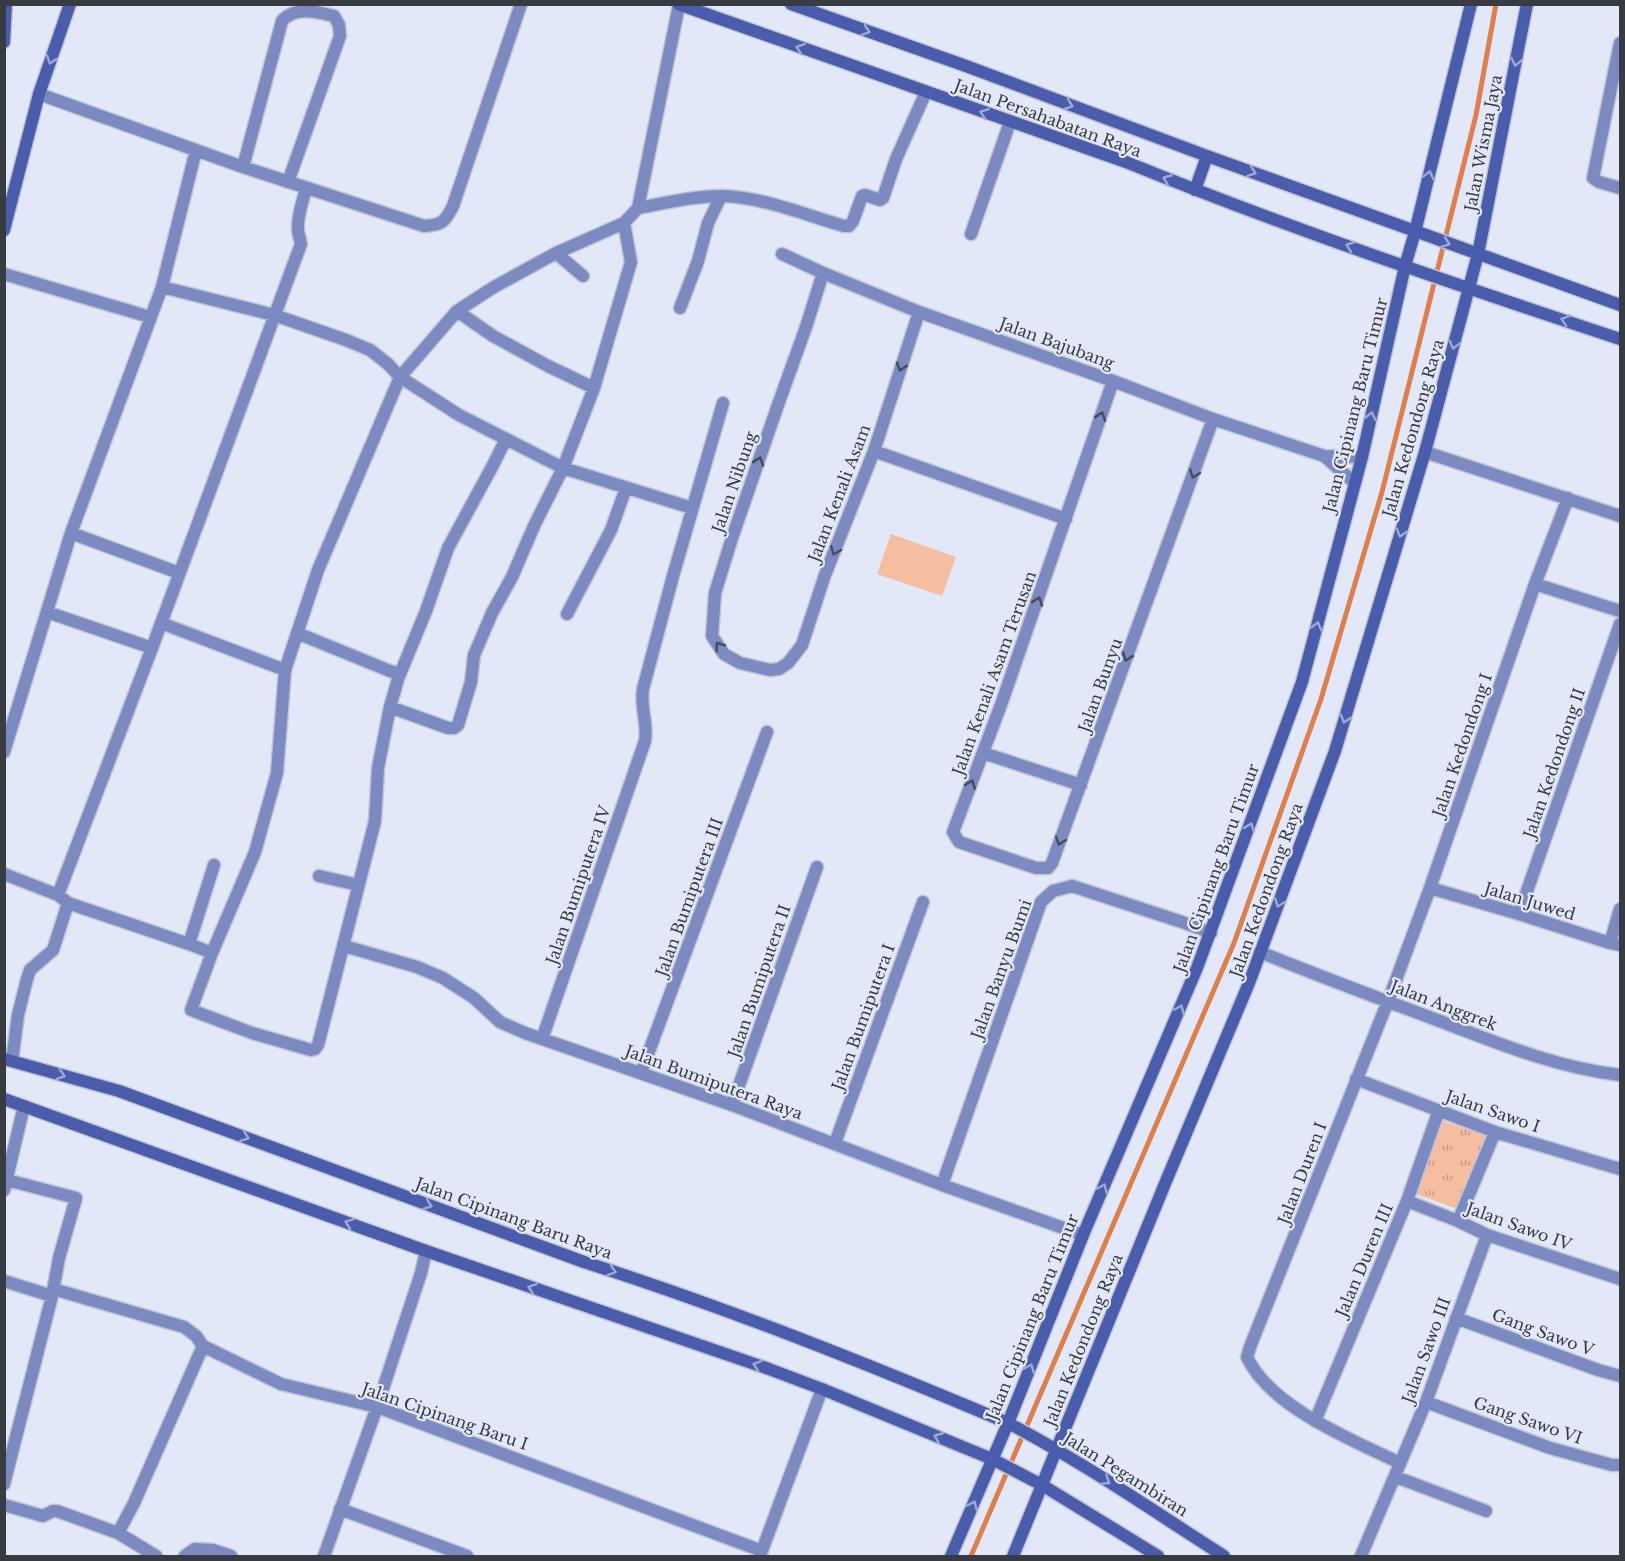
<svg xmlns="http://www.w3.org/2000/svg" width="1625" height="1561" viewBox="0 0 1625 1561" font-family="'Libre Baskerville',serif">
<style>
.grass{fill:url(#grass-tufts)}
.pitch{fill:#f5bea1}
.lines{fill:none;stroke-linecap:round;stroke-linejoin:round}
.stream{stroke:#db804e;stroke-width:5}
.street-casing{stroke:#c1c5d4;stroke-width:15}
.secondary-casing{stroke:#c1c5d4;stroke-width:15}
.street{stroke:#7b8bc2;stroke-width:12}
.secondary{stroke:#4a5cac;stroke-width:12}
.oneway{stroke:#9ea9d6}
.oneway2{stroke:#464b5c}
.labels{text-anchor:middle;stroke-width:4.5;stroke-linejoin:round;paint-order:stroke}
.street-label{font-size:16px;fill:#393b42;stroke:#e3e8f8}
</style>
<defs>
<pattern id="grass-tufts" width="24" height="20" patternUnits="userSpaceOnUse" patternTransform="scale(1.5)"><rect width="24" height="20" fill="#f5bea1"/><path d="M3 7l-1-3M5 7V3M7 7l1-3M15 17l-1-3M17 17v-4M19 17l1-3" fill="none" stroke="#c79c85"/></pattern>
</defs>
<rect width="100%" height="100%" fill="#e3e8f8"/>
<path class="grass" d="M1439 1120 1486 1135 1458 1209 1413 1193Z"/>
<path class="pitch" d="M891 534 956 557 942 596 877 574Z"/>
<g class="lines">
<path class="stream" d="M971 1556 1234 943 1321 699 1382 492 1476 115 1496 4"/>
<g class="street-casing">
<path id="street" d="M1620 43 1593 178 1599 182 1620 188
M39 94 243 167 424 226C442 225 445 222 453 206L521 4
M243 167 282 21C295 6 317 12 334 16L339 25 340 36 288 182
M638 208C666 203 693 196 722 196 763 197 805 215 844 226H849L853 221 862 196 865 195 880 200 883 198 896 159 926 92
M638 208 679 5
M971 234 1010 122
M556 253 583 276
M782 254 823 273 919 312 1113 381 1213 419 1324 456 1362 457
M823 273 806 327 779 402 732 538 715 593 712 636 724 654 740 663 770 670 779 669 788 663 802 645 825 575 874 451 919 312
M4 274 150 317
M162 287 196 150
M680 308 698 261 708 223 721 196
M457 311 493 336 548 366 594 388
M1113 381 1002 702 953 832 959 842 1036 868H1048L1052 863 1213 419
M874 451 1066 519
M1425 452 1620 516
M1324 456 1355 483
M71 533 179 573
M1535 584 1620 611
M47 612 152 648
M567 614 611 530 626 488
M161 623 285 670
M297 633 390 671 400 674
M390 707 448 728H454L458 725 471 682 474 655 492 613 512 577 534 526 563 468 594 388 631 262 624 223
M4 752 71 533 162 287 274 315 346 340 370 350 388 364 400 377 459 415 563 468 692 508
M983 753 1081 785
M4 874 58 895 152 648 301 244C300 238 298 234 298 229 297 216 303 201 306 188
M319 876 358 885
M1430 888 1519 914 1610 943 1620 945
M58 895 68 903 189 944 212 953 255 852 277 773 285 670 318 570 400 377 457 311 494 287 556 253 624 223 638 208
M1519 914 1620 624
M1610 943 1620 909
M189 944 214 865
M344 946 417 967 443 978 474 998 500 1022 525 1033 732 1105 942 1185 1083 1235
M1260 952C1321 977 1383 1000 1445 1023 1502 1045 1559 1068 1620 1075
M212 953 191 1010 252 1033 311 1050 315 1049 318 1045 375 821 378 768 390 707 398 679 426 611 448 548 492 467 506 439
M542 1039 645 741C648 723 640 707 643 689L673 576 723 403
M12 1061 18 1015 27 979 30 970 53 950 68 903
M641 1073 767 732
M1356 1079 1495 1132 1620 1169
M732 1105 817 867
M835 1143 923 902
M942 1185 1041 902 1053 891 1072 886 1182 922 1211 933
M4 1190 24 1106
M1407 1201 1458 1221 1487 1235 1620 1279
M1458 1221 1495 1132
M4 1281 52 1296
M53 1289 184 1327 196 1336 203 1346 281 1384 377 1407 762 1551
M1456 1318 1598 1370 1620 1376
M1426 1402 1550 1448 1612 1465H1620
M1315 1421 1407 1201 1439 1110
M1400 1463C1352 1440 1270 1407 1247 1357L1250 1347 1390 996 1430 888 1535 584 1568 498
M1396 1477 1486 1511
M4 1484 52 1296 59 1258 76 1198 7 1180
M4 1505 43 1516 53 1511H57L118 1533 156 1556
M340 1509 467 1556
M118 1533 134 1503 203 1346
M185 1556 195 1549 213 1550 231 1556
M324 1556 377 1407 421 1273 426 1251
M760 1556 822 1389
M1361 1556 1426 1402 1487 1235"/>
</g>
<g class="secondary-casing">
<path id="secondary" d="M678 4 1126 162C1288 228 1454 284 1620 339
M791 4 966 66 1207 156 1620 305
M4 42 6 4
M1195 190 1207 156
M4 230 39 94 70 4
M4 1059 119 1091 584 1262C728 1308 868 1364 1008 1423 1083 1462 1153 1511 1224 1556
M4 1099 426 1251 769 1369 822 1389 992 1459 1042 1485 1158 1556
M951 1556 1008 1423 1083 1235 1197 968 1302 682 1362 457 1405 266 1415 232 1471 4
M1013 1556 1164 1186 1249 983 1335 751 1425 452 1478 254 1527 4"/>
</g>
<use href="#street" class="street"/>
<use href="#secondary" class="secondary"/>
</g>
<defs><path id="oneway-chevron" d="M-2-3.5L2.5 0L-2 3.5" fill="none" stroke-width="1.6" stroke-linecap="round" stroke-linejoin="round" transform="scale(1.5)"/></defs>
<g class="oneway">
<use href="#oneway-chevron" transform="translate(866 31) rotate(19)"/>
<use href="#oneway-chevron" transform="translate(800 48) rotate(-161)"/>
<use href="#oneway-chevron" transform="translate(51 60) rotate(109)"/>
<use href="#oneway-chevron" transform="translate(1516 62) rotate(101)"/>
<use href="#oneway-chevron" transform="translate(1069 105) rotate(20)"/>
<use href="#oneway-chevron" transform="translate(984 113) rotate(-160)"/>
<use href="#oneway-chevron" transform="translate(1252 172) rotate(20)"/>
<use href="#oneway-chevron" transform="translate(1429 175) rotate(-76)"/>
<use href="#oneway-chevron" transform="translate(1167 179) rotate(-158)"/>
<use href="#oneway-chevron" transform="translate(1446 243) rotate(19)"/>
<use href="#oneway-chevron" transform="translate(1350 246) rotate(-160)"/>
<use href="#oneway-chevron" transform="translate(1565 320) rotate(-162)"/>
<use href="#oneway-chevron" transform="translate(1454 345) rotate(105)"/>
<use href="#oneway-chevron" transform="translate(1371 416) rotate(-77)"/>
<use href="#oneway-chevron" transform="translate(1401 533) rotate(107)"/>
<use href="#oneway-chevron" transform="translate(1317 626) rotate(-75)"/>
<use href="#oneway-chevron" transform="translate(1345 719) rotate(107)"/>
<use href="#oneway-chevron" transform="translate(1250 827) rotate(-70)"/>
<use href="#oneway-chevron" transform="translate(1279 903) rotate(110)"/>
<use href="#oneway-chevron" transform="translate(1180 1009) rotate(-67)"/>
<use href="#oneway-chevron" transform="translate(61 1075) rotate(16)"/>
<use href="#oneway-chevron" transform="translate(245 1137) rotate(20)"/>
<use href="#oneway-chevron" transform="translate(1103 1188) rotate(-67)"/>
<use href="#oneway-chevron" transform="translate(428 1205) rotate(20)"/>
<use href="#oneway-chevron" transform="translate(349 1223) rotate(-160)"/>
<use href="#oneway-chevron" transform="translate(612 1271) rotate(18)"/>
<use href="#oneway-chevron" transform="translate(532 1288) rotate(-161)"/>
<use href="#oneway-chevron" transform="translate(757 1365) rotate(-161)"/>
<use href="#oneway-chevron" transform="translate(1030 1368) rotate(-68)"/>
<use href="#oneway-chevron" transform="translate(938 1437) rotate(-158)"/>
<use href="#oneway-chevron" transform="translate(1106 1481) rotate(32)"/>
<use href="#oneway-chevron" transform="translate(973 1505) rotate(-67)"/>
</g>
<g class="oneway2">
<use href="#oneway-chevron" transform="translate(901 367) rotate(108)"/>
<use href="#oneway-chevron" transform="translate(1101 416) rotate(-71)"/>
<use href="#oneway-chevron" transform="translate(759 461) rotate(-71)"/>
<use href="#oneway-chevron" transform="translate(1194 474) rotate(110)"/>
<use href="#oneway-chevron" transform="translate(835 551) rotate(111)"/>
<use href="#oneway-chevron" transform="translate(1038 601) rotate(-71)"/>
<use href="#oneway-chevron" transform="translate(719 646) rotate(-126)"/>
<use href="#oneway-chevron" transform="translate(1127 657) rotate(110)"/>
<use href="#oneway-chevron" transform="translate(971 784) rotate(-69)"/>
<use href="#oneway-chevron" transform="translate(1060 841) rotate(110)"/>
</g>
<g class="labels">
<g class="street-label">
<text transform="translate(1048 118) rotate(20)" y="6">Jalan Persahabatan Raya</text>
<text transform="translate(1483 143) rotate(-79)" y="6">Jalan Wisma Jaya</text>
<text transform="translate(1057 343) rotate(20)" y="6">Jalan Bajubang</text>
<text transform="translate(1355 405) rotate(-76)" y="6">Jalan Cipinang Baru Timur</text>
<text transform="translate(1413 428) rotate(-74)" y="6">Jalan Kedondong Raya</text>
<text transform="translate(734 482) rotate(-71)" y="6">Jalan Nibung</text>
<text transform="translate(839 493) rotate(-69)" y="6">Jalan Kenali Asam</text>
<text transform="translate(994 673) rotate(-70)" y="6">Jalan Kenali Asam Terusan</text>
<text transform="translate(1100 685) rotate(-70)" y="6">Jalan Bunyu</text>
<text transform="translate(1462 745) rotate(-71)" y="6">Jalan Kedondong I</text>
<text transform="translate(1554 763) rotate(-71)" y="6">Jalan Kedondong II</text>
<text transform="translate(1216 868) rotate(-70)" y="6">Jalan Cipinang Baru Timur</text>
<text transform="translate(578 885) rotate(-71)" y="6">Jalan Bumiputera IV</text>
<text transform="translate(1266 890) rotate(-70)" y="6">Jalan Kedondong Raya</text>
<text transform="translate(689 897) rotate(-70)" y="6">Jalan Bumiputera III</text>
<text transform="translate(1530 901) rotate(17)" y="6">Jalan Juwed</text>
<text transform="translate(1001 969) rotate(-70)" y="6">Jalan Banyu Bumi</text>
<text transform="translate(759 981) rotate(-71)" y="6">Jalan Bumiputera II</text>
<text transform="translate(1444 1005) rotate(21)" y="6">Jalan Anggrek</text>
<text transform="translate(863 1017) rotate(-70)" y="6">Jalan Bumiputera I</text>
<text transform="translate(714 1082) rotate(20)" y="6">Jalan Bumiputera Raya</text>
<text transform="translate(1493 1111) rotate(19)" y="6">Jalan Sawo I</text>
<text transform="translate(1302 1173) rotate(-69)" y="6">Jalan Duren I</text>
<text transform="translate(514 1218) rotate(20)" y="6">Jalan Cipinang Baru Raya</text>
<text transform="translate(1519 1226) rotate(20)" y="6">Jalan Sawo IV</text>
<text transform="translate(1364 1260) rotate(-67)" y="6">Jalan Duren III</text>
<text transform="translate(1032 1317) rotate(-68)" y="6">Jalan Cipinang Baru Timur</text>
<text transform="translate(1543 1332) rotate(20)" y="6">Gang Sawo V</text>
<text transform="translate(1083 1340) rotate(-68)" y="6">Jalan Kedondong Raya</text>
<text transform="translate(1426 1350) rotate(-70)" y="6">Jalan Sawo III</text>
<text transform="translate(445 1416) rotate(19)" y="6">Jalan Cipinang Baru I</text>
<text transform="translate(1528 1420) rotate(19)" y="6">Gang Sawo VI</text>
<text transform="translate(1126 1474) rotate(32)" y="6">Jalan Pegambiran</text>
</g>
</g>
<rect width="1625" height="1561" fill="none" stroke="#393b42" stroke-width="12"/>
</svg>
